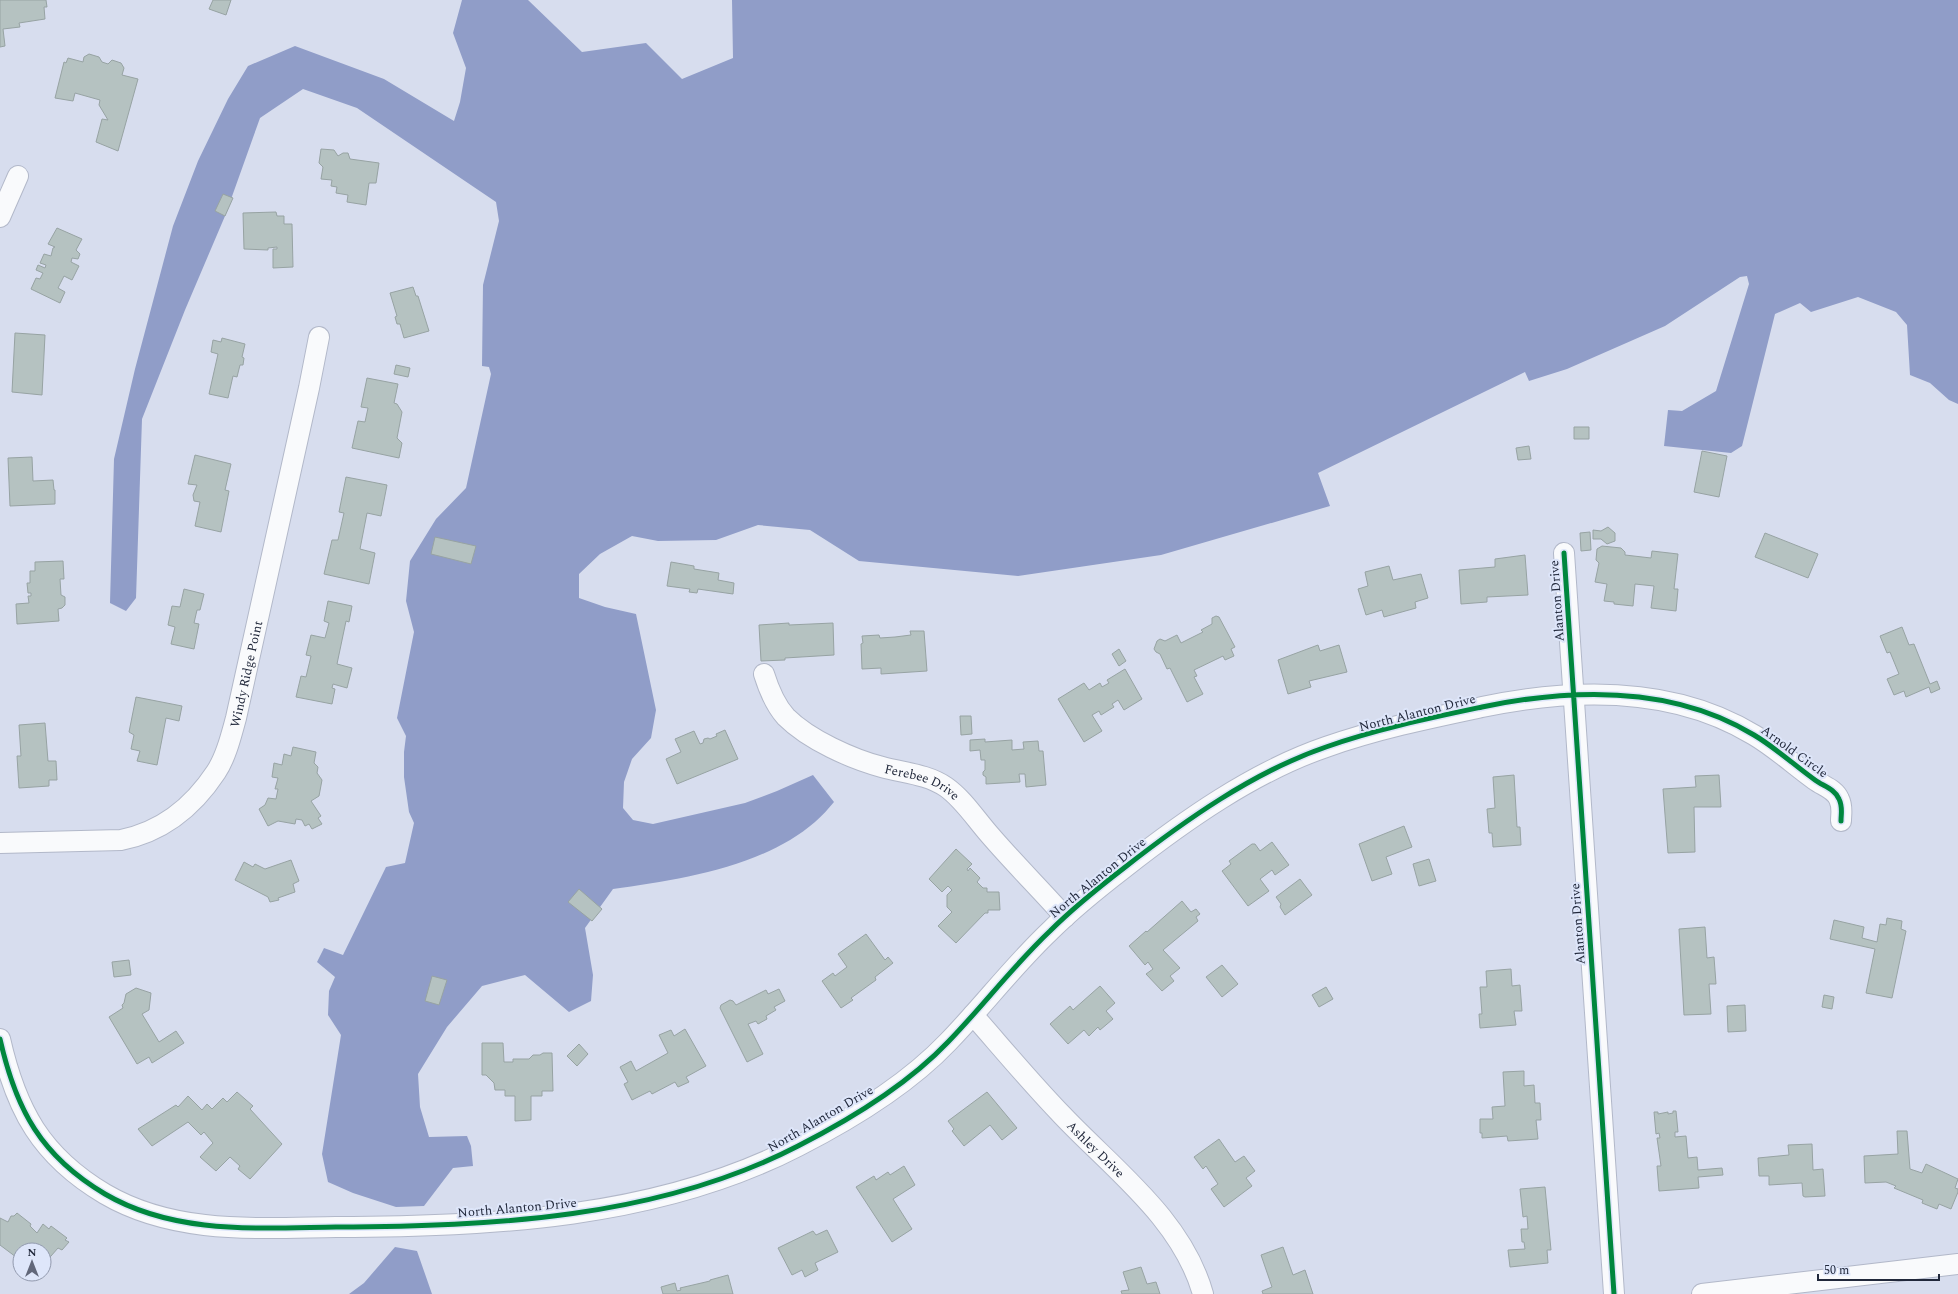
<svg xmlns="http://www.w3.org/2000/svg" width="1958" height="1294" viewBox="0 0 1958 1294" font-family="Spectral,serif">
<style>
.water{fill:#909dc8}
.building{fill:#b5c2c1;stroke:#97a3a3}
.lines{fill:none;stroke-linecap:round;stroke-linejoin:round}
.minor-casing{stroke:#b2b8c9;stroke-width:22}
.minor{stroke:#f9fafc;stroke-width:20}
.cycleway-casing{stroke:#dee6fa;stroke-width:8}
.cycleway{stroke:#00873e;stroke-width:5}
.labels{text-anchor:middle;stroke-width:4;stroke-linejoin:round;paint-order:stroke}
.street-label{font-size:13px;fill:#21283b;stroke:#dee6fa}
</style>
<rect width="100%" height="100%" fill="#d7ddee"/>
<path class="water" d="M462 0H528L582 52 646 43 682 79 733 58 732 0H1958V404L1949 400 1930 383 1910 375 1907 325 1896 312 1858 297 1811 312 1800 303 1775 314 1742 446 1731 453 1664 446 1668 410 1682 411 1716 391 1749 284 1747 276 1740 277 1665 326 1567 369 1529 381 1525 372 1318 473 1330 506 1161 555 1018 576 859 561 810 530 758 525 716 540 658 541 632 536 600 554 579 574V598L605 607 636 614 656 710 651 738 632 759 624 782 623 808 633 820 653 824 745 803 777 791 813 775 834 802C828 809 822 816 815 822 763 867 679 880 613 889L585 928 593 975 591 1001 569 1012 525 975 482 986 447 1027 418 1074 420 1107 429 1137 467 1136 471 1146 473 1166 453 1168 424 1206 396 1207 353 1193 328 1182 322 1154 341 1035 328 1015 329 991 335 977 317 962 324 948 343 955 386 867 405 863 414 823 409 812 404 777V752L406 736 397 718 414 632 406 601 410 561 436 519 466 488 491 374 489 367 482 366 483 285 499 221 496 202 357 108 303 89 260 118 225 216 185 310 142 419 136 598 126 611 110 603 114 459 135 369 173 226 198 161 228 99 248 66 295 46 384 79 454 121 460 102 466 68 453 33Z
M395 1247 417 1251 432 1294H349L364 1283Z"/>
<path class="building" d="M0 0H46L47 7H44L45 19 19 23 20 27 3 29 5 46 0 47Z
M213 0H231L226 15 209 9Z
M89 54 99 57 102 62 108 64 112 60 121 63 124 68 122 75 138 79 118 151 96 142 102 119 108 120 99 105 100 100 75 93 73 101 55 98 64 62 66 63 68 58 83 62 84 57Z
M321 149 334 150 338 156 343 153H348L350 159 379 163 376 183H369L366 205 347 202 348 195 336 193 337 187 331 186 332 180 321 179 323 167 319 163Z
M223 194 233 198 225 216 215 211Z
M276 212 277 216H284V224H292L293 267 273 268V249H277V247L268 248V250L244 249 243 213Z
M57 228 82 239 76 250 80 254 78 259 72 258 71 262 79 266 72 280 64 276 58 288 65 292 60 303 31 289 36 278 40 279 43 273 36 270 38 265 45 268 46 265 40 263 44 254 51 256 53 248 55 247 48 244Z
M413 287 416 296H418L429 331 404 338 400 324H397L395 317 397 316 390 293Z
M15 333 45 335 42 395 12 392Z
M222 338 245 344 242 357 244 358 243 365H240L237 377 233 376 228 398 209 394 218 354 211 352 213 340 221 342Z
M396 365 410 368 408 377 394 374Z
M367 378 398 384 394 403 397 404 402 412 397 438 402 443 399 458 352 448 358 421 365 422 368 408 361 407Z
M1574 427H1589V439H1574Z
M1529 446 1531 459 1518 460 1516 448Z
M1702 451 1727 456 1719 497 1694 492Z
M195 455 231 464 225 490 229 491 221 532 195 526 200 502 194 501 193 495 197 485 188 484Z
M32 457 33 481 53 480 54 490H55V504L10 506 8 458Z
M346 477 387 485 381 516 367 513 360 549 375 553 369 584 324 574 332 540H338L344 513 339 512Z
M1608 527 1615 533V541L1607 544 1601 539H1593V530L1601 531Z
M1590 532 1591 550 1581 551 1580 533Z
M1765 533 1818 554 1808 578 1755 557Z
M435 537 476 546 471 564 431 554Z
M1602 546 1621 548 1625 552V555L1651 558 1652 551 1678 554 1674 589H1678L1676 611 1651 608 1654 586 1635 584 1633 606 1614 604V602L1604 601 1607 584 1595 582 1599 563 1596 560 1597 549Z
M1525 555 1528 595 1487 597V602L1461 604 1459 570 1495 567V559Z
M63 561 64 579H60L61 595 65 597V605L62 608 58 609 59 621 17 624 16 604 29 603 28 596H31V593H28L27 583H30V571H35V562Z
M671 562 694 566V569L719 573 718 580 734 583 733 594 698 589 697 593 689 592 690 589 667 586Z
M1389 566 1393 580 1421 574 1428 598 1415 602 1416 608 1384 617 1382 610 1366 615 1358 589 1368 586 1365 572Z
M184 589 204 594 200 610H197L194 623 199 624 194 649 171 644 175 627 168 625 172 606 180 607Z
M328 601 352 606 349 622 346 621 337 664 352 668 347 688 333 684 332 688 335 689 332 704 296 697 301 676 306 677 311 656 306 655 311 635 325 638 329 623 324 621Z
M1216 616 1219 617 1235 647 1231 649 1234 656 1225 660 1223 656 1194 670 1197 676 1194 677 1203 694 1187 702 1170 668 1167 669 1160 654 1156 652 1154 649 1157 641 1160 639 1165 641 1177 635 1181 643 1203 632 1201 630 1212 624V618Z
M789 623V625L833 623 834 655 785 658V660L761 661 759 625Z
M1902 627 1909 645 1914 644 1930 684 1937 681 1940 689 1931 693 1929 687 1906 697 1904 691 1894 695 1887 679 1899 674 1890 652 1887 653 1880 636Z
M910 631H924L927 671 881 674V668L862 669 861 644 863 643 862 636 879 635 880 638 895 637 911 635Z
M1318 645 1320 651 1339 645 1347 672 1309 681 1311 687 1288 694 1278 660Z
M1119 649 1126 661 1119 666 1112 654Z
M1125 669 1142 699 1124 710 1118 700 1112 704 1114 707 1101 715 1099 711 1092 715 1102 731 1084 742 1058 699 1084 683 1089 690 1100 683 1102 687 1109 683 1107 680Z
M136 697 182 706 179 721 166 718 157 765 137 761 140 751 131 749 134 735 129 732Z
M960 716H971L972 734 961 735Z
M45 723 48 761H56L57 780H49V786L19 788 17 756H21L19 725Z
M725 730 738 759 677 784 666 759 681 752 675 739 694 731 700 744 703 743 704 739 708 738 710 739 717 736 716 734Z
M985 739V742L1012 740V750L1024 749 1023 742 1038 741 1039 751H1043L1046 785 1026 787 1025 774H1019L1020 782 986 784V777L983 775V772L985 770V760H981L980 750 970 751V740Z
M293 747 316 752 314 763 318 767 317 773 322 780 319 796 311 801 321 816 318 818 322 824 312 829 309 824 305 826 302 820 296 819 295 824 278 821 268 826 259 809 265 805 268 798 276 799 278 789H275L278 778 272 777 274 763 282 765 284 754 291 756Z
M1514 775 1517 827H1520L1521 845 1493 847 1492 833H1489L1487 809 1495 808 1493 777Z
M1719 775 1721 807H1694L1695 852 1668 853 1663 789 1696 787 1695 776Z
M1404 826 1412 847 1386 857 1392 874 1372 881 1359 844Z
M1272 842 1289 865 1275 875 1272 870 1260 879 1269 891 1248 906 1222 871 1231 864 1229 861 1252 844H1255L1260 851Z
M956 849 972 864 967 869 968 871 970 868 980 878 977 882 983 888H987V892H999L1000 910H988V913H985L956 943 938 926 952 912 947 907V895L952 890 948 886 942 892 929 879Z
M1429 859 1436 881 1419 886 1413 864Z
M291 860 299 881 293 884 295 892 278 898 279 900 270 902 268 897 235 880 244 862 253 867 255 864 265 869Z
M1300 879 1312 895 1285 915 1280 907 1281 904 1276 897Z
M579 889 602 909 592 921 568 902Z
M1182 901 1191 912 1196 909 1200 914 1196 917 1198 921 1163 950 1180 968 1170 976 1174 981 1162 991 1146 974 1153 969 1148 962 1145 965 1129 946 1146 931 1147 932Z
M1887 918 1902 921 1901 929 1906 931 1892 998 1866 993 1875 949 1830 939 1834 920 1864 927 1862 938 1877 942 1880 924 1886 925Z
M1705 927 1707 958 1714 957 1716 984H1709L1711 1014 1684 1015 1679 929Z
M866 934 885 960 888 957 893 963 875 977 876 980 851 998 853 1000 841 1008 822 981 833 973 835 976 847 967 838 954Z
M129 960 131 975 114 977 112 962Z
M1222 965 1238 984 1222 997 1206 977Z
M1511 969 1512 986 1520 985 1522 1011H1514L1516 1025 1480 1028 1479 1014H1482L1480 987H1487L1486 971Z
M432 976 447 980 439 1005 425 1001Z
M1100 986 1115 1003 1106 1011 1113 1019 1100 1030 1098 1027 1089 1036 1084 1030 1068 1044 1050 1024 1070 1006 1073 1010Z
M1326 987 1333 999 1319 1007 1312 995Z
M136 988 151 993 149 1010 142 1014 159 1042 176 1031 184 1043 152 1063 149 1057 137 1064 109 1017 123 1008 122 1005 124 1003 126 994Z
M779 989 785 1001 774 1007 776 1010 766 1016 767 1019 758 1024 756 1021 748 1024 763 1054 747 1062 720 1008 721 1005 730 1000 733 1001 736 1005 766 990 768 994Z
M1824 995 1834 997 1832 1009 1822 1007Z
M1745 1005 1746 1031 1728 1032 1727 1006Z
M685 1029 706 1066 686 1077 689 1082 678 1087 675 1082 652 1094 650 1091 632 1100 624 1084 628 1082 620 1067 631 1061 636 1071 668 1053 659 1035 671 1030 674 1036Z
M482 1043H503L504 1062H513V1059H529L533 1055H540L543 1053H552L553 1091H542V1096H531V1120L515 1121V1096H505V1090H495L494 1083 486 1075H482Z
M579 1044 588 1054 577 1066 567 1056Z
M1524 1071V1086L1534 1085 1535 1103H1540L1541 1120H1536L1538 1139 1508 1141 1507 1136 1482 1138V1133H1480V1119H1493L1492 1107 1505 1106 1503 1072Z
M237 1092 253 1106 250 1109 282 1144 250 1179 238 1169 240 1166 230 1157 216 1171 200 1157 213 1143 204 1132 201 1135 188 1122 152 1146 138 1129 176 1105 178 1107 188 1096 202 1110 207 1104 212 1109 223 1098 227 1102Z
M987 1092 1017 1128 1002 1140 990 1125 964 1146 952 1131 954 1129 948 1121Z
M1673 1111H1676L1678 1132H1675V1137L1686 1136 1688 1158 1697 1157 1698 1170 1722 1168 1723 1175 1698 1177 1699 1188 1659 1191 1657 1166H1661L1657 1138H1660L1659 1133 1656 1134 1654 1112H1658V1114L1668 1112V1114L1673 1113Z
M1897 1131H1907L1910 1169 1922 1173 1926 1164 1958 1179 1955 1188 1958 1189V1192L1951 1209 1939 1204 1937 1209 1922 1203 1923 1200 1894 1188 1896 1186 1886 1182 1865 1183 1864 1156 1898 1154Z
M1219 1139 1235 1162 1244 1156 1255 1171 1246 1178 1252 1186 1224 1207 1211 1189 1218 1184 1206 1166 1203 1169 1194 1157Z
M1812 1144 1813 1170 1823 1169 1825 1196 1805 1197 1803 1196 1802 1183 1769 1185V1176H1759L1758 1158 1789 1155 1788 1145Z
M904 1166 915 1185 893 1199 912 1229 892 1242 856 1187 874 1176 876 1180 888 1172 890 1175Z
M1545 1187 1551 1250H1547L1548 1263 1510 1267 1508 1250 1525 1249 1524 1242H1522L1521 1229H1528L1527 1216 1523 1217 1520 1189Z
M17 1213 31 1224 30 1226 37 1233 43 1224 49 1229 51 1226 67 1238 65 1240 69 1242 62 1250 58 1248 44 1264V1250H20V1260L0 1245V1218L8 1222 11 1216H14Z
M827 1230 838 1252 815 1263 818 1270 805 1277 802 1270 792 1275 778 1248 813 1231 816 1235Z
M1283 1247 1293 1275 1305 1270 1313 1294H1263L1262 1291 1272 1287 1261 1255Z
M1141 1267 1147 1284 1156 1282 1160 1294H1122L1121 1291 1129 1290 1123 1272Z
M728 1275 733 1294H663L661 1287 675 1283 677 1291 681 1290 680 1288 710 1281V1280Z"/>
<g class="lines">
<g class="minor-casing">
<g id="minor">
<path d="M0 217 18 176"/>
<path d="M1564 553 1614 1294"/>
<path id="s1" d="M764 674C769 690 775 705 786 717 809 740 852 759 882 767 904 773 927 774 946 787 963 799 975 818 989 834 1013 862 1040 889 1065 917"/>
<path id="s2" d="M0 843 121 840C161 832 193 807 216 772 226 757 231 736 236 718L309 388 319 337"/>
<path id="s3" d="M973 1015C1002 1048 1031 1083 1062 1115 1113 1169 1182 1219 1203 1294"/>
<path d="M0 1039C16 1110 41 1156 105 1194 175 1235 258 1228 336 1227 492 1226 657 1219 798 1146 849 1120 909 1083 948 1042 983 1006 1013 966 1050 931 1073 908 1098 888 1124 868 1184 821 1253 772 1326 747 1377 729 1430 718 1482 707 1573 688 1672 685 1754 735 1776 748 1794 765 1815 780 1823 786 1835 789 1839 799 1843 807 1841 813 1841 821"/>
<path d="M1702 1294 1958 1264"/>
</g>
</g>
<use href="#minor" class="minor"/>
<g class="cycleway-casing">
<path id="cycleway" d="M1564 553 1614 1294
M0 1039C16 1110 41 1156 105 1194 175 1235 258 1228 336 1227 492 1226 657 1219 798 1146 849 1120 909 1083 948 1042 983 1006 1013 966 1050 931 1073 908 1098 888 1124 868 1184 821 1253 772 1326 747 1377 729 1430 718 1482 707 1573 688 1672 685 1754 735 1776 748 1794 765 1815 780 1823 786 1835 789 1839 799 1843 807 1841 813 1841 821"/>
</g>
<use href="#cycleway" class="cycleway"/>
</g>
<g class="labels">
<g class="street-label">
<text transform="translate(1556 601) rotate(-94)" y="5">Alanton Drive</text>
<text dy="5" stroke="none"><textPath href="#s2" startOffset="344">Windy Ridge Point</textPath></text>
<text transform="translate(1417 712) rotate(-14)" y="5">North Alanton Drive</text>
<text transform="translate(1795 751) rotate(36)" y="5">Arnold Circle</text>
<text dy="5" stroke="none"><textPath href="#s1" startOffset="201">Ferebee Drive</textPath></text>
<text transform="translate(1097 877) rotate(-39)" y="5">North Alanton Drive</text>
<text transform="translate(1577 924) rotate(-94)" y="5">Alanton Drive</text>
<text transform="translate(820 1118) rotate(-30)" y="5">North Alanton Drive</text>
<text dy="5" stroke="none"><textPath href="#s3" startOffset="182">Ashley Drive</textPath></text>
<text transform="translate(517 1207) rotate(-5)" y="5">North Alanton Drive</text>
</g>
</g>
<g transform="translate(32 1262)"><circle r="19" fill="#dee6fa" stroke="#929aae"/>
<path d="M0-3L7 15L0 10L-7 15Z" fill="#61677a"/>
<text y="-6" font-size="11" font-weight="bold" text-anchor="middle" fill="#21283b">N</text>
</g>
<path d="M1818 1274v6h121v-6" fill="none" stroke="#21283b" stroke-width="2"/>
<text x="1824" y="1274" font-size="12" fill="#21283b" stroke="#dee6fa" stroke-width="3" paint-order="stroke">50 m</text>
</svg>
